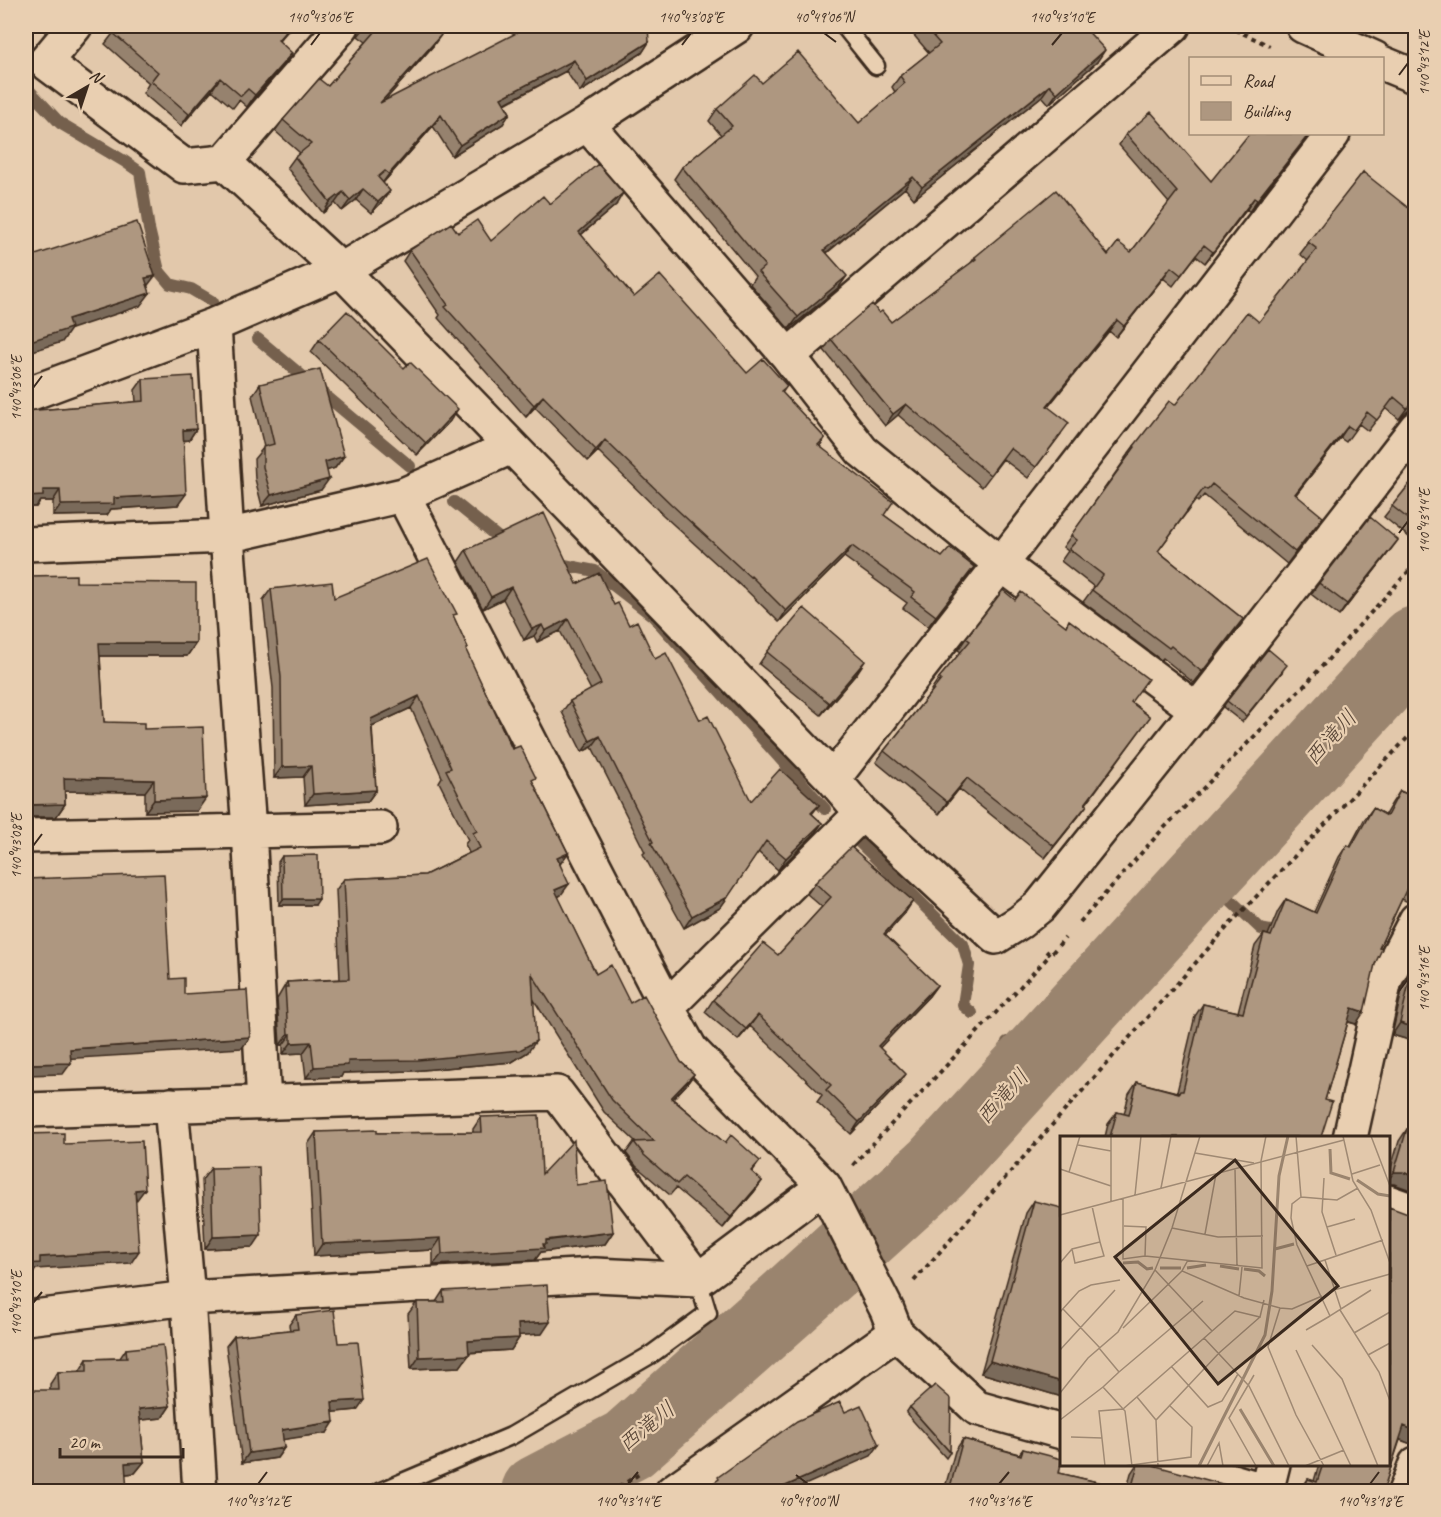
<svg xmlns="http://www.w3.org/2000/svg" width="1441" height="1517" viewBox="0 0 1441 1517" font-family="Caveat,'Klee One',sans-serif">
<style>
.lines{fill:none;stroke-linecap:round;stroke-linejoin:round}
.stream{stroke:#74604e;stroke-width:12}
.river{stroke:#9a846e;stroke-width:74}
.lane-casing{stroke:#3b2a1e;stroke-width:21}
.street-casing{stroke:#3b2a1e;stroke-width:38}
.secondary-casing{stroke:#3b2a1e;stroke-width:38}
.path{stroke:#3b2a1e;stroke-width:4;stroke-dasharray:4.5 4.5;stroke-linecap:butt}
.lane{stroke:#e9cfb1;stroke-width:16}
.street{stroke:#e9cfb1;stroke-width:33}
.secondary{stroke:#e9cfb1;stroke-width:33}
.wall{fill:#96826e;stroke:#3b2a1e;stroke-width:1.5}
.shaded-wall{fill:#7a6a5a;stroke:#3b2a1e;stroke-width:1.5}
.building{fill:#ae9780;stroke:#3b2a1e;stroke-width:1.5}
.ticks{fill:none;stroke:#3b2a1e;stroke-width:2}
.labels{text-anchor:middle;stroke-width:4.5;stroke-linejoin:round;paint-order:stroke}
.water-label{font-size:22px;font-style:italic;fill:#534032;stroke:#e9cfb1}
.inset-river{fill:none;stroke:#9a846e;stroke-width:3}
.inset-road{fill:none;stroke:#9f8973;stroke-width:1.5}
.view{fill:#3b2a1e;fill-opacity:0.15;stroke:#3b2a1e;stroke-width:3}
.inset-edge{fill:none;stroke:#3b2a1e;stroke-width:3}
.neatline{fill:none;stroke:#3b2a1e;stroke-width:2}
.ticks-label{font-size:15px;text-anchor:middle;fill:#3b2a1e}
</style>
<rect width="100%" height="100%" fill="#e2c8ab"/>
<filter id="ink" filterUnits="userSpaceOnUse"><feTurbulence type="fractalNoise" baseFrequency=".0167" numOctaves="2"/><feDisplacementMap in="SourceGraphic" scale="12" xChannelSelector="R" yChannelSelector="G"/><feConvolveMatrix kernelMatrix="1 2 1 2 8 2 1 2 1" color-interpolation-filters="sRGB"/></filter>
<g filter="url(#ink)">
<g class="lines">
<path class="stream" d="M27 88 60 123 124 161 140 172 149 229 159 271 170 284 191 289 213 302
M258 339 410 466
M454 502 500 539 511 544
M554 563 595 571 653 616 825 809
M855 838 963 944 969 965 963 1005 972 1013
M1205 873 1223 893 1261 929 1285 934
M1007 1042 1032 1063"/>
<path class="river" d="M538 1492 628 1445 786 1305 937 1168 1416 643"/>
<g class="lane-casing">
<path id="lane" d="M844 26 876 66
M379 1492 511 1436 652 1354 708 1313 698 1280"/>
</g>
<g class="street-casing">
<path id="street" d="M75 26 45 62 184 166 224 162 341 270 833 779 862 813 996 937 1020 922 1040 906 1197 710 1416 428
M587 124 788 356 862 451 1001 564 1197 710
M224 162 342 26
M214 325 227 536 249 830 264 1103
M788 356 1173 26
M26 395 214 325 341 270 587 124 737 26
M511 447 403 495 667 1007 691 1050 824 1186 887 1310 896 1333 977 1408 1062 1432
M26 544 227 536 403 495
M833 779 1001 564 1333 134
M26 836 380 828
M667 1007 862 813
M171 1105 188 1298 200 1492
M26 1110 557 1093 698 1280 824 1186
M1350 1138 1385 980 1416 920
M1388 1202 1416 1212
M26 1318 188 1298 595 1275 698 1280
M1174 1464 1267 1491
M672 1492 896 1333
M1266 1492 1273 1464
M1405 1492 1416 1464"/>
</g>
<g class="secondary-casing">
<path id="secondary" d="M1303 26 1374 58
M1382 63 1416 77"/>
</g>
<path class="path" d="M1227 26 1270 46
M1080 922 1161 831 1305 685 1416 563
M1046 951 1050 955 1065 938
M853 1165 1050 955
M914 1281 1230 924 1416 729
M612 1492 639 1474"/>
<use href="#lane" class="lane"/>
<use href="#street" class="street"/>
<use href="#secondary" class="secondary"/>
</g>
<path class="wall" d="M109 26H292L279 41 284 64 247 107 239 100 233 108 212 90 181 126 143 93 149 83 105 44 115 31Z
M366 26H430L433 46 384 101 649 42 642 53 580 92 566 71 505 104 510 113 503 124 452 156 433 126 383 183 382 202 371 213 356 200 342 211 335 203 323 213 287 168 295 157 300 153 275 131 283 120 328 86 366 42 358 36Z
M906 26H1083L1097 62 1049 104 1042 96 914 199 905 188 827 253 839 287 789 329 750 284 755 276 674 179 682 167 721 135 709 121 717 109 762 83 859 123 895 92 892 87 900 76 929 53Z
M1126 134 1211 181 1309 134 1249 212 1247 209 1205 263 1196 256 1173 286 1163 278 1116 337 1109 331 1048 407 1061 434 1028 478 1003 459 982 487 898 415 885 426 824 350 831 339 879 313 891 322 971 263 975 257 1108 255 1131 252 1169 203 1119 145Z
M1363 172 1408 411 1399 419 1386 408 1368 431 1359 424 1346 442 1340 438 1296 494 1314 528 1287 564 1204 495 1198 502 1196 500 1158 551 1243 619 1194 683 1163 658 1161 660 1083 602 1094 587 1061 561 1068 551 1063 547 1126 458H1125L1134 446 1259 322 1308 261 1300 254Z
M550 204 616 205 581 235 634 297 747 373 787 386 782 393 825 438 820 446 884 515 942 557 974 567 928 627 903 608 907 603 844 557 779 622 743 587V588L663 515 598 451 588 461 535 407 526 417 438 318 440 315 403 261 410 250 458 233 491 241Z
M319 340 450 421 417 455 311 352Z
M143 379 196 429 189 440 183 441 178 505 111 509 107 515 53 516V501H40L36 507H26V411L136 402 135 390Z
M260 384 344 456 335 468 327 470 321 490 262 506 255 479 254 459 264 447 252 396Z
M1416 476V540L1414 541 1384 517Z
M466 550 577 584 614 605 700 720 751 801 819 805 812 814 822 823 814 834 778 870 758 852 720 908 684 928 643 854 645 852 592 747 582 752 562 712 570 701 591 690 560 631 537 642 534 636 524 640 503 599 483 609 458 562Z
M1389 552 1339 616 1311 594 1319 583Z
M29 576 76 582 196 643 187 656H100L104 722 144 729 197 811 145 812V792L65 791V804L56 817 28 579Z
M271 589 454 618 468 648 466 651 512 749 533 782 568 853 560 864 561 895 558 897 596 974 630 1003 681 1062 694 1074 686 1085 673 1099 725 1143 760 1161 752 1172 762 1181 754 1192 723 1228 676 1188 670 1195 636 1166 626 1153 634 1142H636L604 1112 534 1000 528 1052 512 1062 411 1071 343 1073 341 1077 306 1078 303 1053 283 1054V1045H280L277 999 287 982 340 979 336 890 344 879 425 875 469 853 465 844 468 840 439 782 442 777 411 708 372 726 376 790 368 801 305 805 303 777 274 778 273 688 263 600Z
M966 638 1131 702 1150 717 1086 804 1087 805 1078 817 1045 858 959 789 939 814 876 762 884 751 932 691 931 690 939 678 961 652 958 650Z
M767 652 857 673 821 715 759 664Z
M1283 671 1242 722 1223 707 1227 701Z
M1416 779V901L1410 903 1402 899 1379 948 1375 964 1356 1024 1348 1022 1325 1100 1321 1137H1105L1108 1124 1117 1112 1124 1114 1129 1094 1137 1082 1177 1092 1195 1016 1203 1004 1238 1012 1255 946 1264 934 1268 935 1278 911 1286 899 1314 912 1339 857 1347 845 1350 846 1364 820 1373 808 1385 815 1392 803 1400 791 1407 794Z
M282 856 315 905H279L278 862Z
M815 883 905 913 885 935 937 985 929 996 879 1048 898 1085 851 1134 817 1102 822 1095 750 1026 738 1040 705 1012 713 1000 778 955 822 907 807 894Z
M1416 965V1042L1392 1035 1403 986 1410 973Z
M481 1117 542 1174 576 1185 613 1232 605 1244 541 1252 535 1260 433 1265V1250L314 1256 308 1144 316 1132 377 1133 473 1132V1129Z
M1416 1122V1192L1394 1184H1389V1174L1399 1141 1407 1129 1412 1131Z
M211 1168 253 1247 205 1249 202 1180Z
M1034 1201 1062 1397 981 1373 1026 1213Z
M1389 1207 1414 1445 1400 1440 1383 1491H1300L1308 1479 1314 1481 1319 1464H1389Z
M443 1291 542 1334 519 1335V1338L511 1350 469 1353 460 1367 411 1369 408 1314 417 1302H436Z
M296 1315 338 1343 357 1410 333 1412 327 1433 283 1439 284 1448 277 1458 242 1463 226 1346 234 1336 290 1330 289 1325Z
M126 1349 170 1406 162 1418 140 1420 144 1462 135 1473 126 1474 50 1390V1384L58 1372H79L87 1359 120 1358Z
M910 1407 950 1452 946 1458 906 1413Z
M963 1439 1019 1454 1023 1449 1059 1473 1127 1489 1131 1473 1137 1464H1149L1224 1491H944L955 1451Z"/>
<path class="shaded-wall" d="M290 26H292L269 52 278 40Z
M441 35 433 46 373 114 380 103Z
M649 42 642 53 580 92 587 81Z
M1105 50 1097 62 1049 104 1057 93Z
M292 53 284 64 247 107 255 95Z
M574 60 566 71 494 109 501 98Z
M220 78 212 90 181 126 189 114Z
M1050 85 1042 96 914 199 922 187Z
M510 113 503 124 452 156 460 145Z
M441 115 433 126 381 185 389 174Z
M1309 134 1305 140 1249 212 1257 200Z
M913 177 905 188 816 261 824 250Z
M363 189 356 200 342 211 350 200Z
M390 191 382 202 371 213 378 202Z
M343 192 335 203 323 213 330 202Z
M623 193 616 205 571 243 579 232Z
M1254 198 1247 209 1205 263 1213 252Z
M1171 267 1163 278 1116 337 1124 326Z
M155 276 145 289V278Z
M847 276 839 287 789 329 798 317Z
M150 293 140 306 71 329 62 342 26 353V344L27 342 68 319Z
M1117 320 1109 331 1039 417 1047 406Z
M543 396 535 407 526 417 534 405Z
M1416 400V410L1408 411 1399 419 1407 408Z
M906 404 898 415 885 426 893 414Z
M458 409 450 421 417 455 426 443Z
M1348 426 1340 438 1287 506 1295 494Z
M196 429 189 440 175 441 183 430Z
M605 440 598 451 588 461 596 450Z
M344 456 335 468 316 474 325 462Z
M329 479 321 490 262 506 271 495Z
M43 490H60L53 501H40L36 507H26V497Z
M186 494 178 505 111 509 107 515 53 516 61 505 114 498Z
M1398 540 1389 552 1339 616 1347 604Z
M852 546 844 557 779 622 786 611Z
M974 567 966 579 928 627 936 616Z
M511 587 503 599 483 609 491 597Z
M568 619 560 631 537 642 545 631Z
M542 625 534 636 524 640 532 629Z
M99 643H196L187 656H90Z
M865 661 857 673 821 715 829 703Z
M419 696 411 708 363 730 371 719Z
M600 736 592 747 582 752 590 741Z
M311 766 303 777 274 778 282 767Z
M64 778 154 780 145 792 55 791Z
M967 778 959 789 939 814 947 802Z
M376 790 368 801 305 805 313 794Z
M206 798 197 811 145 812 154 800Z
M65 804 56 817H26V805Z
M1087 805 1078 817 1045 858 1054 846Z
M822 823 814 834 778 870 786 858Z
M568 853 560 864 557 858Z
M569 884 561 895 547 902 555 890Z
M1416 895V901L1410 903Z
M728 897 720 908 684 928 692 916Z
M283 899H319L315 905H279Z
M913 901 905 913 876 946 884 934Z
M937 985 929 996 870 1058 878 1046Z
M1352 1008 1364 1012 1356 1024 1343 1020Z
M758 1015 750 1026 738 1040 746 1029Z
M1400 1023 1416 1028V1042L1392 1035Z
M288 1034H291L283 1045H280Z
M250 1037 242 1048 62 1059 70 1049Z
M536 1041 528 1052 512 1062 411 1071 343 1073 341 1077 306 1078 314 1067 348 1061Z
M311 1042 303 1053 283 1054 291 1043Z
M71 1063 63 1074 26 1075V1064Z
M694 1074 686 1085 663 1109 671 1098Z
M906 1074 898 1085 851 1134 859 1122Z
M1394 1172H1403L1416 1177V1192L1394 1184H1389V1179Z
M762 1181 754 1192 723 1228 731 1217Z
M145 1189 136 1201 135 1190Z
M613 1232 605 1244 541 1252 535 1260 433 1265 442 1254Z
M261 1235 253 1247 205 1249 213 1237Z
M441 1238 433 1250 314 1256 322 1244Z
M139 1251 131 1263 36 1269 32 1275H26V1264L40 1257Z
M550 1322 542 1334 510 1336 518 1324Z
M519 1338 511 1350 460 1353 468 1341Z
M469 1355 460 1367 411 1369 419 1357Z
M990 1361 1062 1382V1397L981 1373Z
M364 1400 357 1410 325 1413 332 1402Z
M170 1406 162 1418 131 1421 139 1409Z
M334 1422 327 1433 274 1441 282 1430Z
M1404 1426 1416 1431V1446L1396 1438Z
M879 1445 871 1456 791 1491H774Z
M284 1448 277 1458 242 1463 249 1453Z
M144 1462 135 1473 117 1475 125 1463Z"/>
<path class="building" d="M120 26H290L278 40 292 53 255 95 248 89 241 96 220 78 189 114 151 81 158 72 113 33Z
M367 26H430L441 35 380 103 530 26H648L649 42 587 81 574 60 501 98 510 113 460 145 441 115 389 174 385 171 378 177 390 191 378 202 363 189 350 200 343 192 330 202 295 157 311 144 283 120 319 79 328 86 375 32Z
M924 26H1083L1105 50 1057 93 1050 85 922 187 913 177 824 250 847 276 798 317 758 272 765 266 682 167 732 126 717 109 755 75 762 83 798 52 859 123 905 83 900 76 940 44Z
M1151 112 1211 181 1249 134H1309L1257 200 1254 198 1213 252 1204 245 1181 275 1171 267 1124 326 1117 320 1047 406 1069 423 1036 467 1010 448 990 475 906 404 893 414 831 339 872 304 879 313 882 311 891 322 976 259 975 257 1056 190 1108 255 1118 242 1131 252 1177 192 1126 134Z
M598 164 623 193 579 232 634 297 660 275 747 373 763 359 787 386 781 391 825 438 818 445 893 502 884 515 942 557 950 548 974 567 936 616 911 597 915 592 852 546 786 611 751 576 750 577 671 504 605 440 596 450 543 396 534 405 445 307 448 305 410 250 451 223 458 233 477 220 491 241 543 196 550 204Z
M1363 172 1416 214V400L1407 408 1394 397 1377 420 1367 412 1354 430 1348 426 1295 494 1323 517 1295 552 1212 484 1207 490 1204 488 1158 551 1243 619 1202 672 1171 646 1169 648 1092 590 1103 575 1069 549 1077 540 1071 535 1135 447 1134 446 1169 401 1175 405 1247 312 1259 322 1317 249 1308 242Z
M137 222 155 276 145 278 150 293 68 319 71 328 27 342 28 346 26 347V258Z
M347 311 404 368 410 362 458 409 426 443 319 340Z
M320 369 344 456 325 462 329 479 271 495 263 467V447L274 444 260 384Z
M193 376 196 429 183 430 186 494 114 498V504L61 505 60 490H43V496L26 497V437H28L26 411 144 401 143 379Z
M1416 476V525L1392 506Z
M544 513 577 584 599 573 614 605 618 603 629 625 637 621 655 659 666 653 700 720 708 716 751 801 780 769 819 805 811 813 822 823 786 858 766 841 728 897 692 916 651 843 653 842 600 736 590 741 570 701 601 684 568 619 545 631 542 625 532 629 511 587 491 597 466 550Z
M1370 517 1398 540 1347 604 1319 583Z
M428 559 457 614 453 615 468 648 466 650 512 749 520 746 536 778 532 780 568 853 557 858 569 884 555 890 596 974 611 965 630 1003 644 995 681 1062 694 1074 671 1098 725 1143 731 1135 760 1161 751 1171 762 1181 731 1217 684 1177 677 1184 644 1155 634 1142 654 1141 612 1100 532 974 536 1041 520 1050 418 1060 348 1061V1065L314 1067 311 1042 291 1043V1034H288L285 987H288L287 982 349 979 344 879 425 875 480 848 473 833 477 831 446 770 451 768 419 696 371 719 376 790 313 794 311 766 282 767 281 677 271 589 332 582 334 598Z
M76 575V582L196 583V643H99L104 722 144 723V729L203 727 206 798 154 800V780L64 778 65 804 26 805V579L30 578 29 576Z
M1003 590 1015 600 1021 592 1066 626 1069 620 1148 679 1131 702 1150 717 1085 804 1087 805 1054 846 967 778 947 802 884 751 941 680 939 678 970 641 966 638Z
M804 608 865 661 829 703 767 652Z
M1268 649 1287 665 1246 716 1227 701Z
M1416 782V889L1408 886 1379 948 1382 949 1375 964 1364 1012 1352 1008 1325 1100 1332 1102 1321 1137H1110L1117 1112 1129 1115 1137 1082 1179 1093 1180 1091H1183L1203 1004 1243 1013 1264 934 1271 936 1286 899 1316 913 1347 845 1351 847 1373 808 1387 816 1400 791 1409 795Z
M851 847 913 901 884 934 937 985 878 1046 906 1074 859 1122 826 1090 831 1085 758 1015 746 1029 713 1000 763 943 778 955 831 897 815 883Z
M318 855 319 899H283L282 856Z
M164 874 170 979 184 978V994L247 990 250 1037 70 1049 71 1063 26 1064V879Z
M1416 966V1028L1400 1023 1411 974Z
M539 1115 542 1174 574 1140 576 1185 607 1181 613 1232 546 1240V1244H543L544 1248 442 1254 441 1238 322 1244 316 1132 377 1130V1133L482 1132 481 1117Z
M1407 1129 1416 1132V1177L1403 1172H1394Z
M64 1133V1144L142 1141 145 1189 135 1190 139 1251 40 1257V1263L26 1264V1134Z
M259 1167 261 1235 213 1237 211 1168Z
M1034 1201 1062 1208V1382L990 1361Z
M1389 1207 1416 1217V1431L1404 1426 1383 1491H1303L1308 1479 1317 1482 1323 1464H1389Z
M547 1285 550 1322 518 1324 519 1338 468 1341 469 1355 419 1357 417 1302H444L443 1291Z
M334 1310 338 1343 358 1342 364 1400 332 1402 334 1422 282 1430 284 1448 249 1453 234 1336 298 1329 296 1315Z
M163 1345 170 1406 139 1409 144 1462 125 1463 127 1491H26V1390H59L58 1372 87 1371V1359L127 1358 126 1349Z
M935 1385 951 1399 950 1452 910 1407Z
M840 1402 845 1412 861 1405 879 1445 774 1491H702L719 1479 718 1477 797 1421Z
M963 1439 1021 1455 1023 1449 1062 1459 1059 1473 1131 1490 1138 1464H1149L1226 1485 1224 1491H949Z"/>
</g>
<path class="ticks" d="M824 33 836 42M311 45 320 33M682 45 691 33M1052 45 1062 33M1399 75 1408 63M33 388 42 376M1399 533 1408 521M33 846 42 834M1399 991 1408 979M33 1303 42 1292M796 1475 808 1484M258 1484 267 1472M628 1484 638 1472M999 1484 1009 1472M1370 1484 1379 1472"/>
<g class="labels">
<g class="water-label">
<text transform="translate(1330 737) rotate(-48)" y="8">西滝川</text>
<text transform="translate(1002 1096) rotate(-48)" y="8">西滝川</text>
<text transform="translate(646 1426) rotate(-39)" y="8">西滝川</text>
</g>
</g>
<g transform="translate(1060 1136)">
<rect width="330" height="330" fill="#e2c8ab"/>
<path class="inset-river" d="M270 13 271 37 290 43M297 44 318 58 330 60M215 113 234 108M63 127 78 126 87 133 93 132M160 130 179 133M100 132H121M127 132 146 129M184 133 199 135 205 140M180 273 214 330M139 330 205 199 212 155 219 40 228 0"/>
<path class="inset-road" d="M51 0V65M236 0 241 61 232 68 231 82 237 109 270 180 311 154M283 0 293 45 311 74 330 127M311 0 330 50M18 9 51 15M135 17 194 27M0 33 51 50M175 33 177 130M9 36 20 0M292 38 320 29M264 42 262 76 276 119M101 52 111 0M75 59 81 0M241 61 277 64 298 52M63 62V123L85 120 202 132 201 25 206 0M0 79 284 4M64 90 86 91 85 120M267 91 295 83M112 92 158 101 203 100M145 98 156 38M12 113 15 127 44 120 40 106M128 124 122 135 184 162 220 172 232 173 262 160M265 124 281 173M0 127 12 113 40 106 32 70M247 130 323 104M95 134 152 195M274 154 330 138M179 160 182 131M220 172 208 211 236 279 264 330M3 173 40 212M280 174 319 236 330 265M0 176 19 155 31 149 60 144M63 192 122 135M246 194 270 180M294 197 330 176M144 202 189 250 229 330M252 209 282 243 318 330M39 212 59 236 43 251 65 275 72 330M0 214 55 154M236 214 291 330M308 219 330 207M111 230 148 271 162 265 178 238M59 236 143 165M194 239 169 282 196 330M0 257 28 222 58 196 95 134 112 92 140 0M77 261 96 284 159 217 200 181M0 284 43 251M96 284 98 330M11 301 42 302M45 330 39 275 63 273 175 175 200 181 204 164M64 330 131 321 132 291 109 269M147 330 159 307 163 330M245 330 284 314"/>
<path class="view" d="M175 24 278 150 158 248 55 121Z"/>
<rect width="330" height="330" class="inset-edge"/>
</g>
<rect width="1441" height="1517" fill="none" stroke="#e9cfb1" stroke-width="66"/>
<rect x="1189" y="57" width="195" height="78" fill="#e9cfb1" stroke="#a38d76" stroke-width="1.5"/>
<rect x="1201" y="76" width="30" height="9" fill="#e9cfb1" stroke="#a38d76" stroke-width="1.5"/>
<text x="1243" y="87" font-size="18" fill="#3b2a1e">Road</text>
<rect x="1201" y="102" width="30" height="18" fill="#ae9780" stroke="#a38d76" stroke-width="1.5"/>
<text x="1243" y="117" font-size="18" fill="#3b2a1e">Building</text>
<g transform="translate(87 87) rotate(39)" stroke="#e9cfb1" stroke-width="4.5" paint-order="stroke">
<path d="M0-4.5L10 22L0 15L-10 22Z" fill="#3b2a1e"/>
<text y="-9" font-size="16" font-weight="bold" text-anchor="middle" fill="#3b2a1e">N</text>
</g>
<path d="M60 1448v9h123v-9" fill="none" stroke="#3b2a1e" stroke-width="3"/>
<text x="69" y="1448" font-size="18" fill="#3b2a1e" stroke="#e9cfb1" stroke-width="4.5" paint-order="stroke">20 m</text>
<rect x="33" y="33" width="1375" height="1451" class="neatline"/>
<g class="ticks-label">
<text x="320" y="22">140°43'06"E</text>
<text x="691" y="22">140°43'08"E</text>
<text x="824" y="22">40°49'06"N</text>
<text x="1062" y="22">140°43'10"E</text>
<text transform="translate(1424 63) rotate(-90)" y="5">140°43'12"E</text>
<text transform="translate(16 388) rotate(-90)" y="5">140°43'06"E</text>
<text transform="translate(1424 521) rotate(-90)" y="5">140°43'14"E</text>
<text transform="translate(16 846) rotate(-90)" y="5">140°43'08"E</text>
<text transform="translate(1424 979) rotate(-90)" y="5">140°43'16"E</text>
<text transform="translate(16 1303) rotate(-90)" y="5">140°43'10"E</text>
<text x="258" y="1506">140°43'12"E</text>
<text x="628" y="1506">140°43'14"E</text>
<text x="808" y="1506">40°49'00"N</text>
<text x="999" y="1506">140°43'16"E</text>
<text x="1370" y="1506">140°43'18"E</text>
</g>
</svg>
